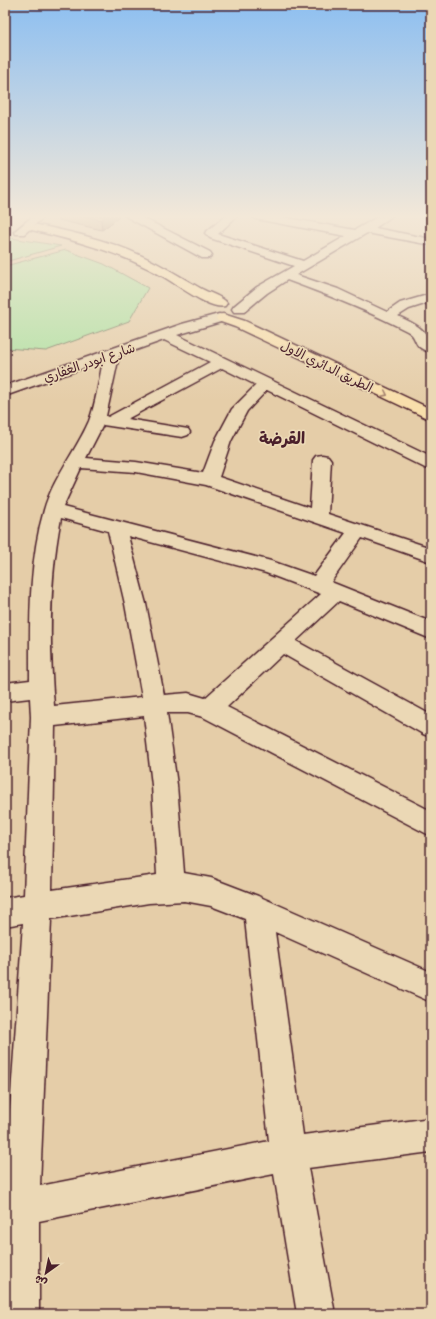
<svg xmlns="http://www.w3.org/2000/svg" width="436" height="1319" viewBox="0 0 436 1319" font-family="Dekko,'Playpen Sans Arabic',sans-serif">
<style>
.green{fill:#afe1a2;stroke:#7c8066}
.lines{fill:none;stroke-linecap:round;stroke-linejoin:round}
.minor-casing{stroke:#4a1f2b;stroke-width:3}
.major-casing{stroke:#4a1f2b;stroke-width:3}
.minor{fill:#ebd8b5;fill-rule:evenodd}
.major{fill:#f8deab;fill-rule:evenodd}
.wall{fill:#af906f;stroke:#4a1f2b}
.shaded-wall{fill:#8e755a;stroke:#4a1f2b}
.building{fill:#cba781;stroke:#4a1f2b}
.oneway{stroke:#a17e6b}
.labels{text-anchor:middle;stroke-width:3.5;stroke-linejoin:round;paint-order:stroke}
.far-street-label{font-size:13px;fill:#4a1f2b;stroke:#ebd8b5}
.far-district-label{font-size:16px;font-weight:bold;fill:#4a1f2b;stroke:#ebd8b5}
</style>
<rect width="100%" height="100%" fill="#e5cda8"/>
<filter id="ink" filterUnits="userSpaceOnUse"><feTurbulence type="fractalNoise" baseFrequency=".025" numOctaves="2"/><feDisplacementMap in="SourceGraphic" scale="8" xChannelSelector="R" yChannelSelector="G"/><feConvolveMatrix kernelMatrix="1 2 1 2 8 2 1 2 1" color-interpolation-filters="sRGB"/></filter>
<g filter="url(#ink)">
<path class="green" d="M5 237 61 246 5 262Z
M66 250 104 264 148 288 129 321 46 351 5 348V266Z"/>
<g class="lines">
<g class="minor-casing">
<path id="minor" d="M33 216H45L24 234H16L14 232 16 230Z
M125 216H139L210 252 212 255 210 258H202Z
M225 216H237L218 234 303 261 346 236 256 219 251 216H276L355 230 379 216H392L375 228 431 239V245L367 233 296 275 338 289 387 312 400 303 431 294V302L409 309 398 316C416 325 431 330 431 352 410 347 420 338 407 331 369 311 328 295 287 280L267 293 244 312H234L232 309 234 306 257 287 294 266 210 238 205 233Z
M219 314 224 315 226 318 224 321 177 335 431 457V469L425 468 267 390 247 411 231 441 219 477 310 508 313 460 316 456 322 455 328 456 331 460 328 514 431 548V562L362 538 331 582 431 622V639L339 601 296 641 431 715V737L423 734 283 654 227 707 431 811V836L203 717 188 713H167L177 785 184 873 211 878 258 896 431 972V1002L275 932 303 1135 431 1118V1152L308 1168 335 1314H297L274 1174 39 1221V1314H5V1181L23 923 5 926V898L24 895 31 717 30 698 5 701V683L30 680C30 624 28 565 44 510 53 478 76 451 89 421 96 403 99 380 103 361L5 396V386L182 324ZM164 340 210 362 108 417 106 416 119 356ZM222 368 256 385 232 409 215 441 203 473 136 462 86 458 103 425 182 437 188 435 190 432 188 429 127 419ZM81 468 136 472 206 485 346 533 314 576 271 561 63 507ZM61 518 108 531 125 604 142 697 54 706C49 643 49 580 61 518ZM128 536 266 573 321 594 205 698 188 693 164 695 146 604ZM144 716 152 785 157 875 52 890 55 726ZM184 901 211 906 245 919 269 1141 40 1186 51 919 149 903Z"/>
</g>
<g class="major-casing">
<path id="major" d="M28 223C67 231 106 239 142 256 162 265 181 277 200 288 208 293 222 296 227 303L225 306C209 310 177 284 162 276 119 251 72 240 24 228L22 226 24 224Z
M223 314 245 321 431 409V420L235 327 218 321 216 318 218 315Z"/>
</g>
<use href="#minor" class="minor"/>
<use href="#major" class="major"/>
</g>
<path class="wall" d="M57 216H119V217L102 230 58 220Z"/>
<path class="shaded-wall" d="M106 216H119V217L102 230 101 220Z"/>
<path class="building" d="M84 216H106L101 220Z"/>
<defs><path id="oneway-chevron" d="M-2-3.5L2.5 0L-2 3.5" fill="none" stroke-width="1.6" stroke-linecap="round" stroke-linejoin="round"/></defs>
<use class="oneway" href="#oneway-chevron" transform="translate(385 394) rotate(26)"/>
</g>
<linearGradient id="sky" x2="0" y2="1"><stop stop-color="#8dbff1"/><stop offset="0.54" stop-color="#f3e8d8"/><stop offset="1" stop-color="#f3e8d8" stop-opacity="0"/></linearGradient>
<rect width="436" height="401" fill="url(#sky)"/>
<g class="labels">
<g class="far-street-label">
<text transform="translate(89 362) rotate(-19)" y="5">شارع ابودر الغفاري</text>
<text transform="translate(327 366) rotate(26)" y="5">الطريق الدائري الاول</text>
</g>
<g class="far-district-label">
<text x="282" y="444">القرضة</text>
</g>
</g>
<rect width="436" height="1319" fill="none" stroke="#ebd8b5" stroke-width="20"/>
<rect x="10" y="10" width="416" height="1299" fill="none" stroke="#4a1f2b" stroke-width="1.5" filter="url(#ink)"/>
<g transform="translate(46 1273) rotate(213)" stroke="#ebd8b5" stroke-width="3" paint-order="stroke">
<path d="M0-3L7 15L0 10L-7 15Z" fill="#4a1f2b"/>
<text y="-6" font-size="11" font-weight="bold" text-anchor="middle" fill="#4a1f2b">ش</text>
</g>
</svg>
